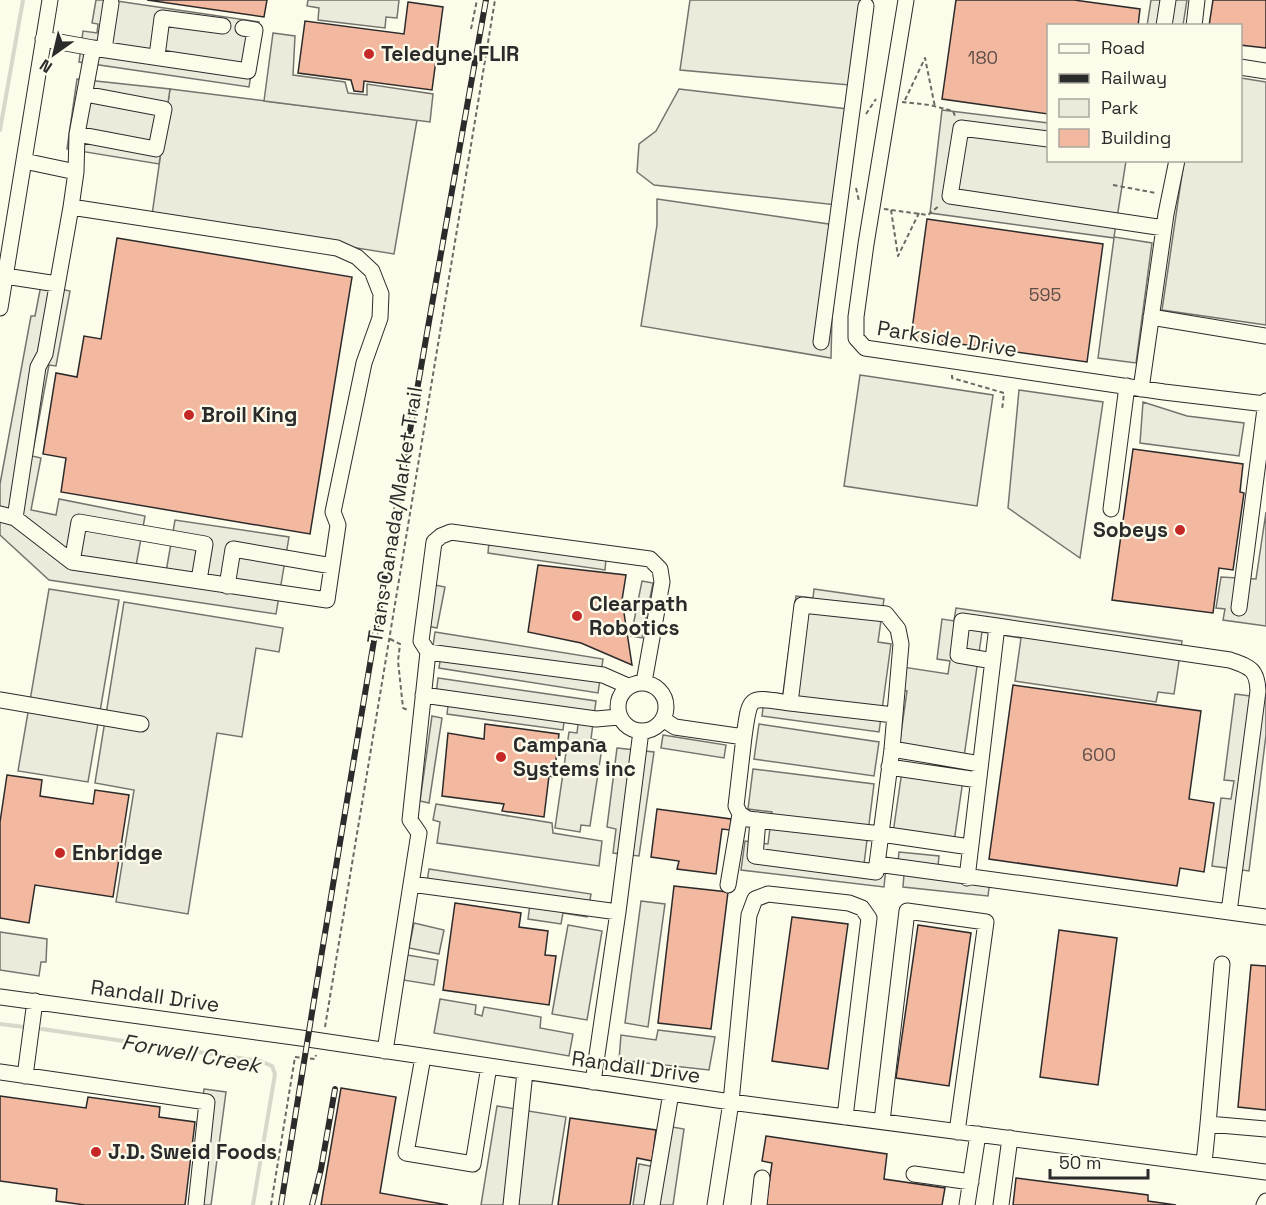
<svg xmlns="http://www.w3.org/2000/svg" width="1266" height="1205" viewBox="0 0 1266 1205" font-family="'Space Grotesk',sans-serif">
<style>
.green{fill:#ecebdb;stroke:#74746e;stroke-width:1.5}
.parking{fill:#eceadb;stroke:#74746e;stroke-width:1.5}
.lines{fill:none;stroke-linecap:round;stroke-linejoin:round}
.stream{stroke:#d8d7c9;stroke-width:4}
.building{fill:#f2b8a0;stroke:#2b2b2b;stroke-width:1.5}
.minor-casing{stroke:#2b2b2b;stroke-width:17}
.path{stroke:#6a6964;stroke-width:2;stroke-dasharray:4.5 3;stroke-linecap:butt}
.minor{stroke:#fdfbea;stroke-width:15}
.rail-casing{stroke:#2b2b2b;stroke-width:6}
.rail{stroke:#fdfbea;stroke-width:4;stroke-dasharray:11;stroke-linecap:butt}
.poi-dot{fill:#c62828;stroke:#fdfbea;stroke-width:2}
.labels{text-anchor:middle;stroke-width:4.5;stroke-linejoin:round;paint-order:stroke}
.number-label{font-size:18px;fill:#5d4e48}
.poi-label{font-size:21px;font-weight:bold;fill:#2b2b2b;stroke:#fdfbea;text-anchor:start}
.street-label{font-size:21px;fill:#2b2b2b;stroke:#fdfbea}
.water-label{font-size:22px;font-style:italic;fill:#2b2b2b;stroke:#fdfbea}
</style>
<rect width="100%" height="100%" fill="#fdfbea"/>
<path class="green" d="M170 89 417 120 394 254 152 215Z"/>
<path class="parking" d="M96 0H110L259 22 249 87 79 62 83 31 97 33 98 24 92 23Z
M308 0H399L397 18 386 17 385 28 318 20 319 8 307 6Z
M690 0H872L861 86 680 70Z
M1151 0H1187L1183 25 1147 26Z
M273 33 295 36 293 75 345 82 348 93 367 95V84L433 94 430 122 264 101Z
M1241 78 1266 82V325L1162 310 1184 161 1240 160Z
M77 79 170 89 159 164 67 149Z
M679 89 856 110 846 206 654 185 637 172 639 144 656 131Z
M942 110 1048 123V160L1126 161 1114 237 1152 243 1136 363 1098 358 1114 238 930 213Z
M657 199 842 226 832 317 831 358 641 326 657 225Z
M41 285 70 291 56 366 49 365 32 456 41 458 31 510 56 515 59 499 145 516 136 566 166 572 175 520 289 537 276 614 49 580 0 535V484L31 316H35Z
M860 375 993 395 977 506 844 486Z
M1019 390 1103 402 1080 558 1008 508Z
M1143 402 1187 416 1244 423 1239 456 1140 443Z
M1266 512V626L1223 620 1225 609 1216 608 1221 577 1256 579Z
M489 542 606 559 605 570 488 553Z
M642 581 653 583 642 638 631 636Z
M435 585 445 587 437 628 427 626Z
M49 589 119 600 88 782 18 771Z
M814 589 884 599 878 642 891 644 879 732 762 716 765 692 783 694 796 596 813 598Z
M124 602 283 628 279 652 256 648 242 737 217 733 188 914 116 902 134 790 95 783Z
M956 608 1182 641 1174 694 1158 692 1156 702 1015 681 1021 638 982 632 964 757 899 747 907 691 900 690 903 667 948 674 950 661 937 659 942 619 954 621Z
M435 632 603 659 598 693 439 668 442 648 433 646Z
M438 678 596 701 591 739 603 741 590 826 581 825 580 832 555 828 569 732 577 733 578 724 564 722 563 730 447 714 448 706 435 704Z
M1235 694 1266 698V735L1249 871 1212 866 1221 798 1231 799 1234 781 1224 780Z
M432 716 442 718 429 803 420 801Z
M759 724 879 742 874 776 754 759Z
M663 735 726 745 724 758 661 748Z
M617 748 654 752 639 856 613 853 616 829 607 827Z
M903 764 964 773 953 849 892 840Z
M753 769 874 784 864 864 886 867 884 887 741 870 745 841 768 844 772 812 748 809Z
M436 804 552 823 553 833 602 841 599 866 437 843 440 822 433 820Z
M899 852 939 856 938 866 991 873 988 896 903 887 904 874 897 873Z
M429 869 591 894 587 917 563 913 561 924 528 919 530 904 426 888Z
M641 901 665 904 648 1027 625 1023Z
M414 923 444 930 439 954 409 948Z
M568 925 602 931 587 1020 552 1014Z
M0 932 47 939 46 962H41L39 976 0 970Z
M407 955 438 960 434 985 403 980Z
M440 999 476 1005 475 1014 482 1016 484 1007 541 1017 540 1028 573 1034 569 1056 434 1033Z
M658 1030 715 1037 709 1070 619 1060 621 1035 656 1040Z
M204 1089 226 1092 211 1205H189Z
M497 1106 566 1117 552 1205H481Z
M661 1125 684 1129 673 1205H633L639 1164 655 1167Z"/>
<g class="lines">
<path class="stream" d="M0 130 23 0
M0 1024 24 1027
M42 1029 260 1061 272 1066 275 1074 253 1205"/>
</g>
<path class="building" d="M147 0H267L264 17Z
M956 0H1074L1140 9 1138 26H1048V114L942 99Z
M1213 0H1266V48L1240 45V26H1209Z
M408 2 443 7 432 90 364 81 363 92 354 91 351 80 298 73 305 21 404 34Z
M927 219 1103 244 1087 362 911 337Z
M117 238 352 277 310 534 61 492 66 458 43 454 56 373 77 377 84 336 101 339Z
M1133 449 1243 464 1240 492 1244 493 1233 570 1219 568 1213 613 1112 600Z
M538 565 626 575 622 600 632 665 581 643 528 632Z
M1013 685 1201 711 1189 799 1214 803 1204 872 1180 868 1177 886 989 859Z
M485 724 559 734 554 777 549 776 544 817 502 811 504 804 442 796 448 733 484 739Z
M7 775 42 780 40 796 93 804 95 790 129 795 113 897 35 885 29 923 0 918V822Z
M657 809 731 819 730 830 722 829 716 874 677 869 679 861 651 857Z
M674 886 728 892 711 1029 658 1023Z
M455 903 521 913 519 927 548 931 545 955 556 956 549 1005 443 990Z
M792 917 848 924 828 1069 772 1061Z
M918 925 971 933 949 1086 896 1078Z
M1059 930 1117 938 1098 1085 1040 1077Z
M1251 965 1266 966V1110L1238 1107Z
M341 1088 396 1097 380 1193 448 1205H321Z
M0 1096 86 1108 88 1097 160 1107 159 1117 195 1122 185 1205H85L56 1201 57 1189 0 1181Z
M570 1118 656 1130 652 1161 637 1158 630 1205H558Z
M766 1136 887 1154 884 1179 945 1188 942 1205H766L772 1163 762 1161Z
M1016 1178 1148 1195V1201L1176 1205H1013Z"/>
<g class="lines">
<g class="minor-casing">
<path id="minor" d="M906 0 866 244 856 317V338L865 348 1164 392 1266 404
M1164 26 1168 0
M1194 26 1197 0
M43 39 93 48 77 134 76 172
M93 48 248 71 255 30 243 28
M104 49 111 3
M157 56 162 18 223 26
M1240 67 1266 71
M77 134 156 149 164 109 85 94
M1048 139 961 128 950 196 1164 228
M24 161 76 172 71 207
M5 276 57 284
M0 308 50 0
M1151 317 1266 336
M821 342 866 6
M1141 389 1166 214 1177 160
M1111 509 1127 386
M0 514 15 518 72 562 327 600 338 525 333 512 364 363 380 318 381 294 372 271 357 257 337 248 71 207 45 354 38 367 15 518
M72 562 79 522 205 544 199 580
M227 586 233 549 332 566
M1239 608 1266 401
M428 652 603 675 628 686
M993 661 958 655 962 621 997 626
M618 707a24 24 0 1 1 48 0a24 24 0 1 1-48 0Z
M423 695 596 719 619 717
M0 700 141 724
M663 719 675 727 744 737 736 806 740 814 748 819 881 834 970 847
M744 737C750 694 748 697 790 703
M892 749 980 764
M889 767 978 780
M758 820 755 856 876 872 892 749 901 644 898 629 886 614 802 605 790 703 894 715
M877 864 1266 917
M967 878 997 626 1230 660C1249 667 1257 668 1258 691L1229 912
M411 884 618 912
M728 885 740 814
M1222 964 1208 1124 1266 1129
M0 997 308 1039 731 1102 1266 1172
M385 1051 419 833 410 820 428 652 421 641 434 542 441 536 451 532 650 559 660 569 662 582 644 682
M423 1057 406 1153 473 1164 489 1066
M0 1072 207 1102 196 1205
M25 1076 35 1001
M593 1082 618 912 641 731
M882 1121 907 911 986 922 957 1132
M1204 1163 1208 1124
M914 1174 971 1182
M511 1205 525 1072
M652 1205 671 1093
M715 1205 731 1102 749 915 755 899 768 894 849 903 862 908 869 918 845 1117
M759 1205 762 1178
M967 1205 978 1134
M1001 1205 1010 1138
M1264 1205 1266 1201"/>
</g>
<path class="path" d="M471 29 477 0
M905 100 925 58 935 107
M902 102 930 105 953 111 955 116
M866 114 876 99
M1113 185 1156 193
M856 188 859 201
M884 209 928 215 940 205
M891 210 898 256 919 213
M952 375V378L1004 393 1002 410
M390 639 400 644 398 661 403 708 408 710
M325 1027 495 0
M271 1205 295 1057 315 1059 316 1055"/>
<use href="#minor" class="minor"/>
<g class="rail-casing">
<path id="rail" d="M281 1205C345 803 414 401 486 0
M312 1205 321 1169 335 1089"/>
</g>
<use href="#rail" class="rail"/>
</g>
<g class="poi-dot">
<circle cx="369" cy="54" r="6"/>
<circle cx="189" cy="415" r="6"/>
<circle cx="1180" cy="530" r="6"/>
<circle cx="577" cy="616" r="6"/>
<circle cx="501" cy="757" r="6"/>
<circle cx="60" cy="853" r="6"/>
<circle cx="96" cy="1152" r="6"/>
</g>
<g class="labels">
<g class="number-label">
<text x="983" y="64">180</text>
<text x="1045" y="301">595</text>
<text x="1099" y="761">600</text>
</g>
<g class="poi-label">
<text x="381" y="61">Teledyne FLIR</text>
<text x="201" y="422">Broil King</text>
<text x="1168" y="537" text-anchor="end">Sobeys</text>
<text x="589" y="611">Clearpath<tspan x="589" dy="24">Robotics</tspan></text>
<text x="513" y="752">Campana<tspan x="513" dy="24">Systems inc</tspan></text>
<text x="72" y="860">Enbridge</text>
<text x="108" y="1159">J.D. Sweid Foods</text>
</g>
<g class="street-label">
<text transform="translate(947 339) rotate(9)" y="7">Parkside Drive</text>
<text transform="translate(395 515) rotate(-81)" y="7">Trans Canada/Market Trail</text>
<text transform="translate(155 996) rotate(8)" y="7">Randall Drive</text>
<text transform="translate(636 1067) rotate(8)" y="7">Randall Drive</text>
</g>
<g class="water-label">
<text transform="translate(191 1053) rotate(10)" y="8">Forwell Creek</text>
</g>
</g>
<rect x="1047" y="24" width="195" height="138" fill="#fdfbea" stroke="#a9a89e" stroke-width="1.5"/>
<rect x="1059" y="44" width="30" height="9" fill="#fdfbea" stroke="#a9a89e" stroke-width="1.5"/>
<text x="1101" y="54" font-size="18" fill="#2b2b2b">Road</text>
<rect x="1059" y="74" width="30" height="9" fill="#2b2b2b" stroke="#a9a89e" stroke-width="1.5"/>
<text x="1101" y="84" font-size="18" fill="#2b2b2b">Railway</text>
<rect x="1059" y="99" width="30" height="18" fill="#ecebdb" stroke="#a9a89e" stroke-width="1.5"/>
<text x="1101" y="114" font-size="18" fill="#2b2b2b">Park</text>
<rect x="1059" y="129" width="30" height="18" fill="#f2b8a0" stroke="#a9a89e" stroke-width="1.5"/>
<text x="1101" y="144" font-size="18" fill="#2b2b2b">Building</text>
<g transform="translate(54 54) rotate(214)" stroke="#fdfbea" stroke-width="4.5" paint-order="stroke">
<path d="M0-4.5L10 22L0 15L-10 22Z" fill="#2b2b2b"/>
<text y="-9" font-size="16" font-weight="bold" text-anchor="middle" fill="#2b2b2b">N</text>
</g>
<path d="M1050 1169v9h98v-9" fill="none" stroke="#2b2b2b" stroke-width="3"/>
<text x="1059" y="1169" font-size="18" fill="#2b2b2b" stroke="#fdfbea" stroke-width="4.5" paint-order="stroke">50 m</text>
</svg>
